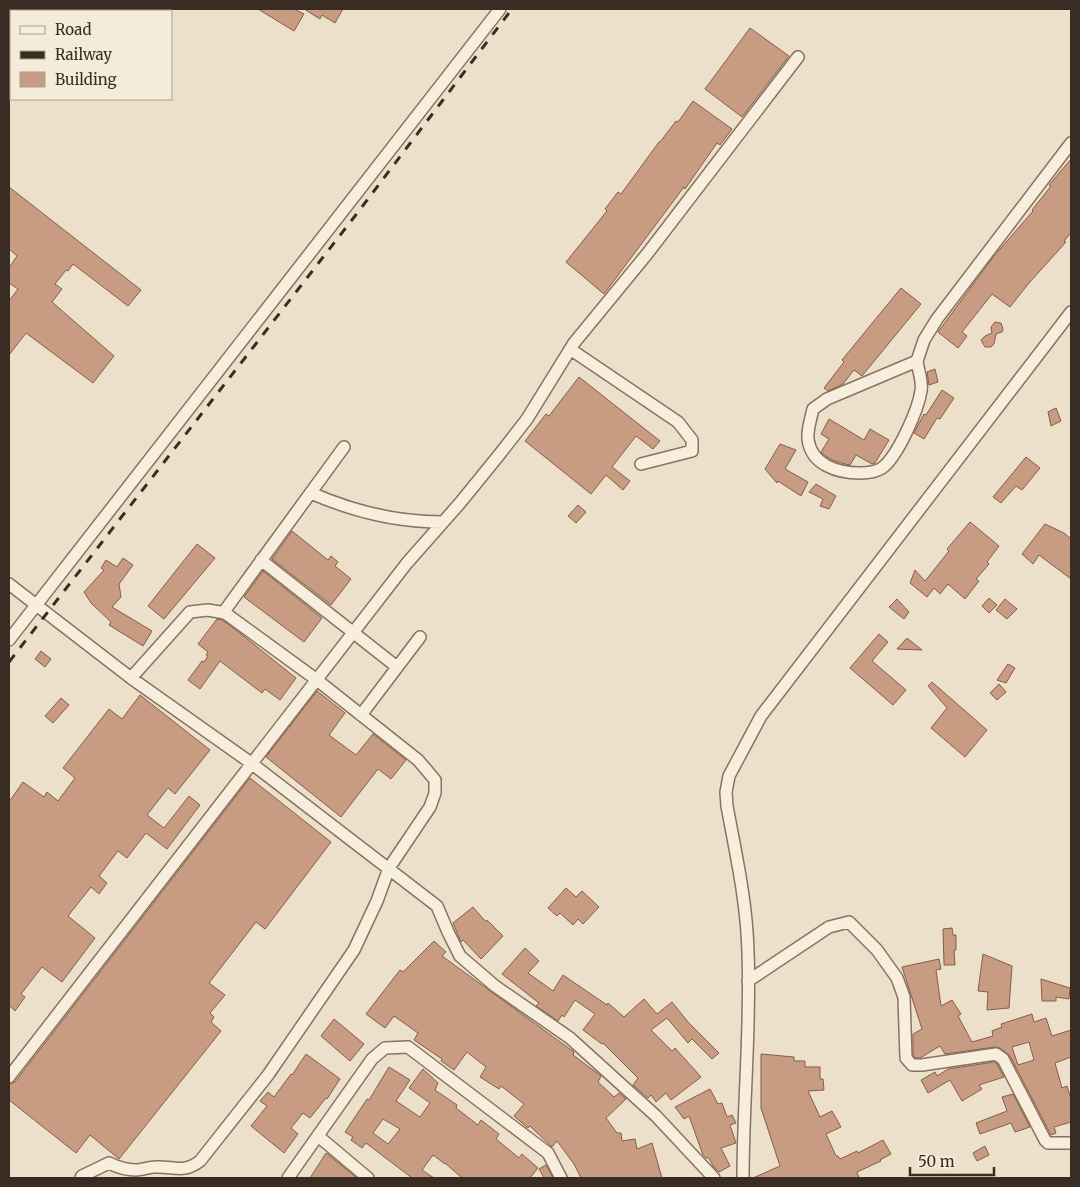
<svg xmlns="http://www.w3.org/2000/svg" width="1080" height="1187" viewBox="0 0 1080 1187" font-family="Merriweather,serif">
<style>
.building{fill:#c89c82;stroke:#865d46;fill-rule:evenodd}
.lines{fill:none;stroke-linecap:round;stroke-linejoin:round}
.minor-casing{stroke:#88735f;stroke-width:14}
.minor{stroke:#f7eedd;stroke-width:11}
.rail{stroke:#392c22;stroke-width:3;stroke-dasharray:9 9;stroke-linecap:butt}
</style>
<rect width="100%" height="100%" fill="#ece0ca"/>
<path class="building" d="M258 9H294L304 14 294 31Z
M304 9H343L335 23 322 15 320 19Z
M750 28 789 56 742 117 705 89Z
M693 101 732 129 720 145 717 143 685 189 684 187 604 294 566 262 607 211 605 209 618 192 621 194 659 142H660L676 121 678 122Z
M1071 159V233L1064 241 1066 242 1029 283 1010 307 992 294 962 332 967 336 958 348 938 332 994 256 1033 211 1032 210 1051 186 1049 185Z
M9 187 141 290 128 306 73 264 68 271 66 270 55 284 62 289 52 302 114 356 93 383 26 333 9 355V301L18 289 9 283V268L17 256 9 249Z
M901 288 921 304 862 376 854 370 843 384 828 391 824 388 844 362 842 360Z
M995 322 1001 323 1003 329 1002 332 996 334 994 344 991 347H985L981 340 985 336 992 333 991 327Z
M935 369 938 382 929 385 927 372Z
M579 377 660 441 653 449 636 436 612 467 630 481 623 490 606 475 591 494 525 441 546 414 549 416Z
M942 390 954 398 940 419 937 418 924 439 914 433 924 414 926 415Z
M1056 408 1061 421 1051 426 1048 412Z
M829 419 864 440 870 429 889 440 875 463 872 464 856 455 850 465 845 464 832 460 824 455 821 452 829 439 821 434Z
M780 444 796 450 785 469 808 482 801 496 778 481 777 483 765 469Z
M1026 457 1040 468 1022 490 1016 486 1001 503 993 497Z
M816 484 836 496 829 509 820 506 823 499 809 492Z
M578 505 586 512 576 523 568 516Z
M970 522 999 546 987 562 989 564 976 579 979 581 965 599 948 584 940 594 934 588 927 597 910 583 915 570 925 581 949 551 947 549Z
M1045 524 1064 533 1071 539V579L1039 555 1033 564 1022 554Z
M292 531 328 560 331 556 338 562 335 566 351 579 331 605 272 559Z
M197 544 215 558 164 619 148 606Z
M123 558 133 565 119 584 121 597 112 607 152 631 143 646 109 625 111 622 91 603 84 592 104 570 101 568 106 560 117 567Z
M263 571 322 618 304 642 244 597Z
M989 598 997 605 989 613 982 606Z
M897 599 909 612 904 619 889 607Z
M1005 599 1017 609 1007 619 996 610Z
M217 619 222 620 236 630 296 678 280 700 265 689 262 693 220 661 200 689 188 680 202 661 204 662 208 656 206 655 208 652 198 644Z
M879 634 888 642 872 661 906 690 893 705 850 668Z
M907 638 922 650 897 649Z
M41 651 51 659 45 667 35 659Z
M1008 664 1015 668 1006 683 997 680Z
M932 682 987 730 965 757 931 728 947 708 928 686Z
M999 684 1006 692 997 700 990 693Z
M317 691 345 713 329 735 356 755 373 734 406 760 391 779 378 769 341 817 266 757Z
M140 695 210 750 175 794 168 788 147 815 164 828 189 796 200 805 167 849 146 833 127 858 118 851 99 876 107 883 99 894 91 887 68 916 95 938 62 982 42 967 21 994 25 997 15 1011 9 1005V802L23 782 44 797 47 792 58 801 75 778 63 768 109 709 122 719Z
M61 698 69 705 53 723 45 716Z
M250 778 331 842 265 929 256 922 209 983 225 995 210 1013 214 1017 211 1022 221 1031 119 1159 90 1135 76 1153 9 1100V1084L15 1082Z
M566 888 576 897 582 891 599 907 583 924 578 919 573 925 560 913 557 916 548 908Z
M473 907 486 922 487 920 503 936 481 959 463 940 461 942 453 923Z
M952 928 953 935H956V950H954L955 965H944L943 929Z
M434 941 446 952 442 956 574 1052 573 1055 601 1076 598 1082 614 1097 619 1093 626 1099 606 1118 617 1133H621L622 1141 635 1139 637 1149 652 1143 662 1178H581L574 1164 557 1141 552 1147 530 1126 528 1128 514 1116 524 1104 501 1086 499 1089 480 1077 486 1067 467 1052 454 1070 441 1061 442 1059 414 1040 418 1033 394 1016 385 1028 366 1014 400 970 403 972Z
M525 948 539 961 528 973 553 991 563 975 607 1005 608 1003 624 1017 644 999 657 1014 672 1002 688 1022 719 1053 712 1059 692 1039 688 1043 667 1018 651 1030 672 1051 675 1048 701 1077 671 1100 666 1093 656 1102 651 1095 648 1098 633 1085 638 1078 603 1043 602 1044 583 1030 595 1014 575 1000 564 1017 562 1015 558 1021 536 1006 539 1003 502 974Z
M983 954 1012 966 1009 1008 987 1010 988 992 978 991Z
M939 959 941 969 936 970 941 1006 952 1000 961 1014 958 1016 972 1042 993 1036 992 1031 1002 1027 1001 1024 1032 1014 1034 1022 1046 1018 1052 1036 1071 1030V1057L1055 1063 1062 1088 1067 1086 1071 1099V1122L1054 1127 1056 1133 1051 1135 1010 1056 1000 1048 995 1047 945 1054 940 1046 920 1058H915L913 1055V1034L922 1029 902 967ZM1029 1042 1034 1060 1018 1065 1012 1047Z
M1041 979 1070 988 1069 999 1056 997V1001H1042Z
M334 1019 364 1044 350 1061 321 1036Z
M306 1054 340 1079 327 1099 326 1098 310 1118 303 1113 291 1128 298 1134 284 1153 251 1126 267 1106 260 1101 268 1092 274 1097 291 1074 292 1075Z
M761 1054 794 1057V1061H805V1067H820V1079H823L824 1090 808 1091 820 1117 832 1111 841 1127 826 1134 836 1156H838L840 1159 857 1151 858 1153 883 1140 891 1154 880 1160 881 1161 857 1172 859 1178H753L780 1166 761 1108Z
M994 1062 997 1064 1004 1077 979 1085 982 1089 962 1101 950 1080 928 1093 921 1080 935 1072 937 1076 948 1069Z
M389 1067 410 1080 396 1101 420 1117 430 1103 409 1088 423 1069 438 1083 435 1090 457 1105 456 1108 478 1125 481 1120 499 1134 496 1139 519 1158 522 1154 538 1168 530 1178H462L445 1163V1164L433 1155 422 1170 434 1178H412L366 1143 362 1148 351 1140 353 1137 345 1132 367 1099 369 1100ZM383 1119 400 1129 388 1144 373 1133Z
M710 1089 718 1104 722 1103 727 1117 732 1115 736 1123 730 1125 736 1143 721 1148 730 1166 719 1172 713 1166 709 1158H706L703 1155 689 1116 684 1119 675 1107Z
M1013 1094 1030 1127 1015 1132 1011 1123 980 1134 976 1123 1007 1111 1002 1097Z
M985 1146 989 1155 977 1161 973 1153Z
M326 1153 330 1156 357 1178H310Z
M546 1165 553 1178H544L539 1169Z"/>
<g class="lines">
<g class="minor-casing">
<path id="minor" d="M570 349 678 422 692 440V451L641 464
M917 361C918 370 923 382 921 391 918 410 898 456 882 468 876 472 868 473 860 473 838 473 811 465 808 439 807 430 811 418 813 409L827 399Z
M917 361 924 340 937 319 1071 143
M311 493C352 511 398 522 442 522
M261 560 397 667
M9 584 131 678 251 763 437 906 448 932 460 956 495 986 570 1038 656 1116 714 1178
M223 613 344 447
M9 640 500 9
M361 715 420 637
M748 981 829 927 849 922 877 950 897 978 904 997 906 1058 912 1065H922L996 1054 1003 1059 1045 1140 1048 1143H1071
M9 1077 407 563 460 503 499 455 527 419 574 343 647 254 798 57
M318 1136 368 1178
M81 1178 82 1176 109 1163C117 1167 127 1170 136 1170 142 1170 149 1167 155 1167 174 1166 183 1174 200 1161L268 1075 354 950 377 901 389 868 430 807 435 793V780L418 760 317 680 225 613 208 610 190 612 131 678
M288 1178 372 1059 385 1048 408 1047 548 1153 561 1178
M743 1178C743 1103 751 1028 748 953 747 903 736 855 727 806L726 792 729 776 761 716 1071 312"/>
</g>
<use href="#minor" class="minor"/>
<path class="rail" d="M9 662 355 216 512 9"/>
</g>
<rect width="1080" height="1187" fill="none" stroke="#392c22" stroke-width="20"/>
<rect x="10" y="10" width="162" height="90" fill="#f4ebd9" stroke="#a99f90"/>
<rect x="20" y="26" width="25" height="8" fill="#f7eedd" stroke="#a99f90"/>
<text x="55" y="35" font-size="15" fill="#392c22">Road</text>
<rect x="20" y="51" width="25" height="8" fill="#392c22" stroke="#a99f90"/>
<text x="55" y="60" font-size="15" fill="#392c22">Railway</text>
<rect x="20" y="72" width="25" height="15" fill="#c89c82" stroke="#a99f90"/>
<text x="55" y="85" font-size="15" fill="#392c22">Building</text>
<path d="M910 1167v8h84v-8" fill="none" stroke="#392c22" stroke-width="2.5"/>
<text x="918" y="1167" font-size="15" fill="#392c22" stroke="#f4ebd9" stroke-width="4" paint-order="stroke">50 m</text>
</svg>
